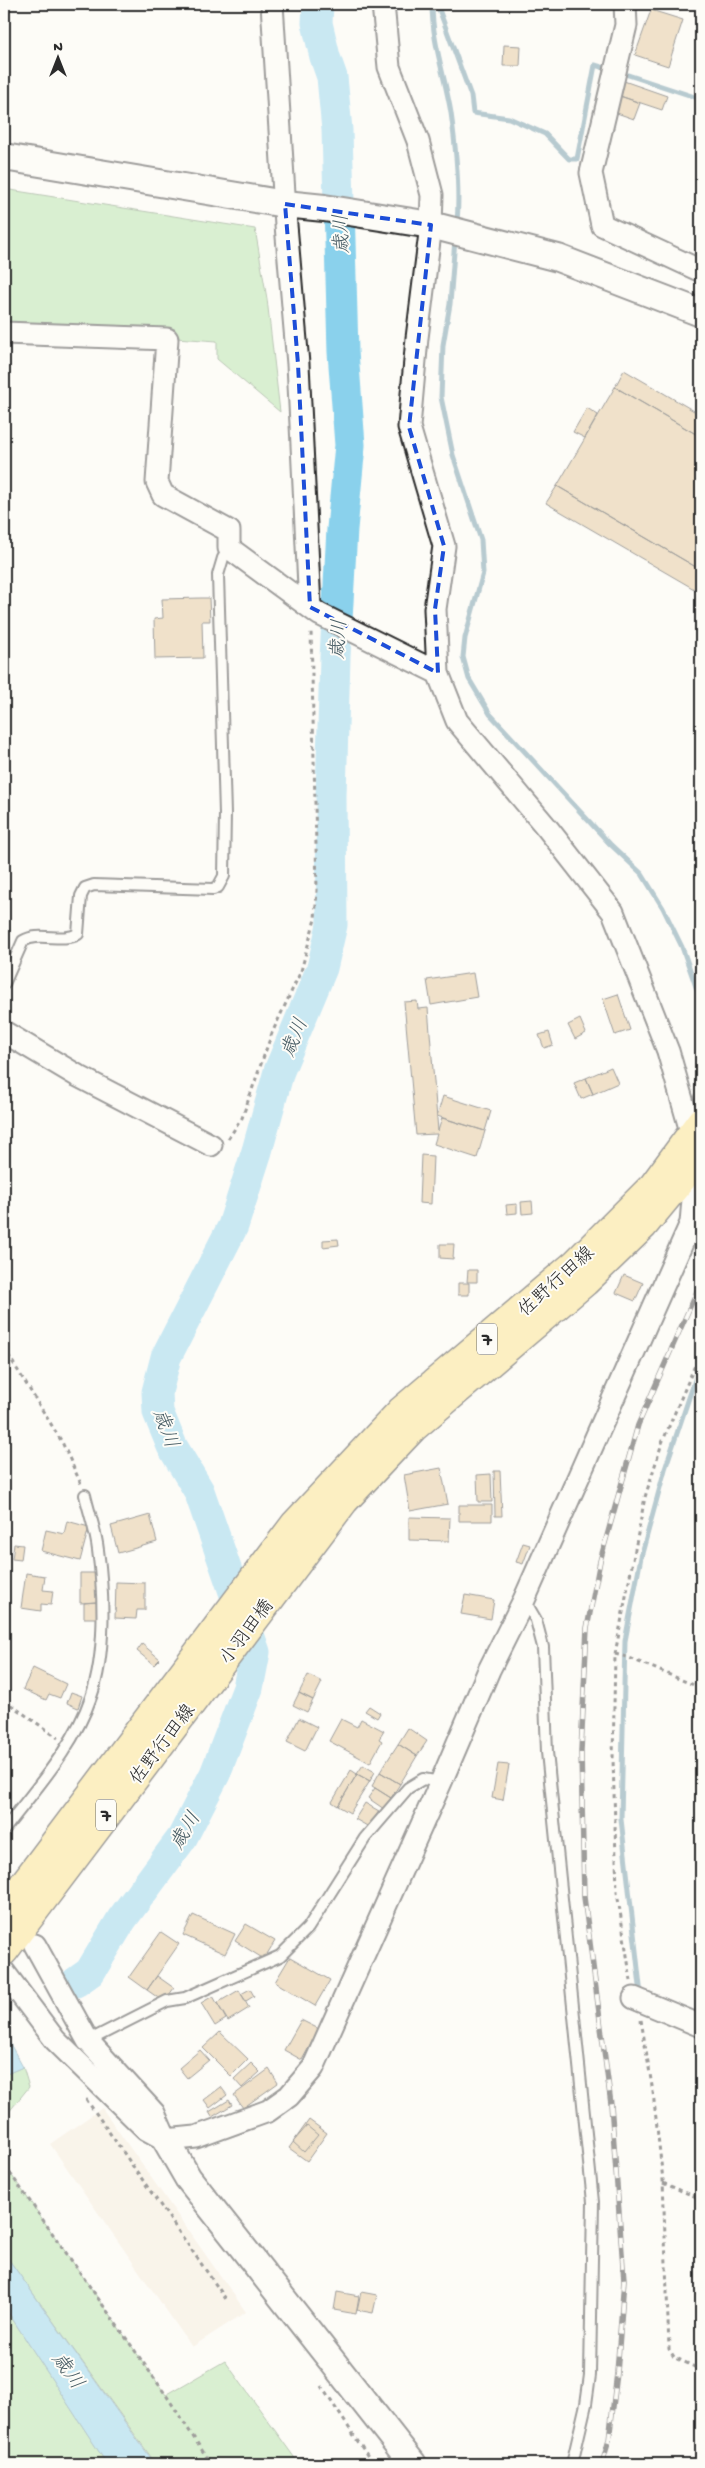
<svg xmlns="http://www.w3.org/2000/svg" width="705" height="2468" viewBox="0 0 705 2468" font-family="'Gochi Hand','Klee One',sans-serif">
<style>
.built{fill:#f4ebd9}
.green{fill:#ade1a2;stroke:#6c8666}
.water{fill:#8ad1ec;stroke:#648f9f}
.lines{fill:none;stroke-linecap:round;stroke-linejoin:round}
.stream{stroke:#648f9f;stroke-width:5}
.river{stroke:#8ad1ec;stroke-width:31}
.building{fill:#dfc293;stroke:#2b2b2b}
.service-casing{stroke:#2b2b2b;stroke-width:14}
.minor-casing{stroke:#2b2b2b;stroke-width:25}
.tertiary-casing{stroke:#2b2b2b;stroke-width:30}
.primary-casing{stroke:#2b2b2b;stroke-width:31}
.path{stroke:#2b2b2b;stroke-width:3;stroke-dasharray:4 4;stroke-linecap:butt}
.service{stroke:#fdfcf7;stroke-width:10}
.minor{stroke:#fdfcf7;stroke-width:21}
.tertiary{stroke:#fdfcf7;stroke-width:26}
.primary{stroke:#fbe080;stroke-width:28}
.rail-casing{stroke:#2b2b2b;stroke-width:5.5}
.rail{stroke:#fdfcf7;stroke-width:4;stroke-dasharray:11;stroke-linecap:butt}
.marked{fill:none;stroke:#1d4ed8;stroke-width:4;stroke-dasharray:10 6;stroke-linejoin:round}
.labels{text-anchor:middle;stroke-width:4;stroke-linejoin:round;paint-order:stroke}
.shield{fill:#fdfcf7;stroke:#6a6a68;stroke-width:1}
.shield-label{font-size:18px;font-weight:bold;fill:#2b2b2b}
.street-label{font-size:19px;fill:#2b2b2b;stroke:#fdfcf7}
.water-label{font-size:20px;font-style:italic;fill:#485d65;stroke:#fdfcf7}
</style>
<rect width="100%" height="100%" fill="#fdfcf7"/>
<filter id="ink" filterUnits="userSpaceOnUse"><feTurbulence type="fractalNoise" baseFrequency=".02" numOctaves="2"/><feDisplacementMap in="SourceGraphic" scale="10" xChannelSelector="R" yChannelSelector="G"/><feConvolveMatrix kernelMatrix="1 2 1 2 8 2 1 2 1" color-interpolation-filters="sRGB"/></filter>
<g filter="url(#ink)">
<path class="built" d="M102 2108 246 2312 192 2347 50 2144Z"/>
<path class="green" d="M4 189 255 229 267 299 280 412 217 359V341L176 338 175 329 4 323Z
M23 2067 29 2087 4 2118V2075Z
M4 2160 10 2173 166 2395 225 2361 299 2464H156L4 2253Z
M4 2306 107 2464H4Z"/>
<path class="water" d="M4 2033 23 2067 4 2075Z
M4 2253 139 2442 155 2464H107L4 2306Z"/>
<g class="lines">
<path class="stream" d="M432 4C432 42 445 76 451 113 456 149 460 187 457 223
M437 4 471 96 473 113 509 118 545 134 569 159H577L595 65 611 70
M619 72 701 99
M455 239 450 304 443 345 441 397 453 455 481 540 483 573 465 638 463 657 469 679 490 714 610 844 642 874 663 908 682 947 701 1001
M641 1995 621 1819 625 1641 641 1557 665 1469 701 1362"/>
<path class="river" d="M76 1982 90 1972 122 1919 182 1838 215 1774 248 1688 255 1652 199 1491 172 1446 158 1412 157 1392 166 1357 233 1226 257 1151 279 1071 322 968 332 925 331 796 335 657 342 529 350 445 343 352 337 130 332 77 325 57 317 23 318 4"/>
</g>
<path class="building" d="M651 10 683 20 668 66 635 55Z
M504 45 521 46 520 66H503Z
M621 80 667 96 662 110 617 95Z
M617 95 640 103 634 119 611 111Z
M624 370 701 415V437L615 387Z
M615 387 701 437V570L557 486Z
M587 408 598 415 585 438 573 432Z
M557 486 701 570V593L546 503Z
M201 598H209L210 621H202L203 658 155 659 154 619 163 618 162 599Z
M473 973 477 997 431 1005 427 980Z
M618 994 630 1030 615 1035 603 999Z
M417 1001 418 1009 428 1008 438 1131 442 1118 485 1131 477 1158 434 1144 437 1134 416 1135 404 1002Z
M580 1019 586 1033 575 1039 568 1025Z
M549 1032 553 1045 544 1048 539 1035Z
M611 1067 618 1083 593 1094 586 1078Z
M586 1078 593 1094 581 1099 574 1083Z
M443 1096 491 1111 485 1131 437 1116Z
M421 1155 433 1156 431 1204 419 1203Z
M532 1201 533 1213 522 1214 521 1202Z
M517 1204V1213L507 1214 506 1205Z
M338 1239 339 1245 323 1247V1240Z
M440 1244H454L453 1259 440 1258Z
M468 1270H477V1282H467Z
M624 1275 643 1283 635 1301 616 1293Z
M458 1283H469V1295H458Z
M441 1468 448 1504 410 1511 404 1475Z
M494 1471H500L502 1516H495Z
M491 1474 492 1502H478L477 1475Z
M459 1505H492V1521H459Z
M150 1515 157 1542 118 1553 111 1526Z
M409 1517 450 1518 449 1541 409 1540Z
M67 1521 89 1527 80 1561 41 1551 46 1530 64 1534Z
M523 1543 530 1545 523 1564 516 1562Z
M14 1544 23 1545 21 1560 12 1559Z
M26 1573 45 1576 43 1590 53 1591 51 1605 41 1604V1611L21 1608Z
M80 1573H96L97 1602 80 1603Z
M116 1582 145 1583V1610H137L136 1619 115 1618Z
M465 1595 494 1600 491 1619 461 1614Z
M97 1602V1618H84V1603Z
M142 1644 160 1659 154 1665 137 1651Z
M33 1668 66 1684 60 1698 49 1694 46 1700 23 1689Z
M308 1675 322 1682 313 1700 299 1693Z
M71 1692 82 1696 78 1708 67 1703Z
M299 1693 313 1700 307 1712 293 1705Z
M369 1706 380 1713 377 1718 365 1711Z
M299 1718 317 1727 305 1751 287 1742Z
M341 1719 357 1727 361 1719 384 1731 379 1739 382 1741 370 1763 329 1741Z
M408 1728 427 1741 417 1756 398 1744Z
M398 1744 417 1756 400 1784 380 1772Z
M498 1764 509 1765 503 1800 492 1798Z
M363 1765 375 1772 370 1781 357 1774Z
M351 1770 357 1774 338 1806 332 1802Z
M380 1772 400 1784 391 1798 372 1786Z
M357 1774 370 1781 350 1813 338 1806Z
M375 1788 391 1798 384 1809 368 1798Z
M365 1803 379 1811 369 1827 355 1819Z
M193 1915 235 1934 225 1954 183 1935Z
M246 1924 275 1941 264 1959 235 1941Z
M161 1932 179 1944 147 1990 129 1977Z
M290 1957 330 1980 315 2006 275 1982Z
M157 1976 174 1988 164 2002 147 1990Z
M250 1989 254 1996 246 2001 241 1994Z
M239 1990 249 2008 228 2021 217 2003Z
M213 1996 226 2019 215 2026 201 2003Z
M301 2020 319 2029 302 2060 284 2050Z
M220 2032 248 2059 231 2076 203 2048Z
M200 2050 209 2060 187 2078 179 2068Z
M251 2063 260 2072 242 2088 234 2079Z
M269 2069 278 2083 243 2108 234 2095Z
M221 2087 227 2095 210 2108 204 2100Z
M229 2100 232 2105 212 2117 209 2112Z
M309 2120 327 2133 307 2161 289 2148Z
M307 2126 318 2135 304 2152 293 2142Z
M337 2292 359 2296 356 2314 334 2310Z
M361 2292 377 2295 373 2313 357 2310Z"/>
<g class="lines">
<g class="service-casing">
<path id="service" d="M4 984 23 941C39 931 61 943 78 934L81 896 85 888 94 885 213 889 218 887 224 876 225 814 218 575 223 558 229 548
M525 1601 536 1620 543 1647 547 1752 593 2202 590 2375 586 2404 572 2464
M4 1830C35 1789 74 1747 91 1697 106 1655 104 1594 98 1550 96 1531 89 1513 85 1495
M88 2041 167 2001 185 1998 280 1956 308 1928 365 1838 408 1788 423 1779 441 1782"/>
</g>
<g class="minor-casing">
<path id="minor" d="M272 4 286 225 298 364 310 607
M625 4 626 25 591 173 602 225 701 271
M4 333 167 339 157 482 163 495 229 531V548L319 614 438 673
M4 1032 78 1076 211 1145
M35 1945 88 2041 154 2113 166 2140
M4 1972 55 2040 146 2129 166 2140 196 2137 268 2111 289 2096 313 2068 441 1782 489 1670 524 1600 691 1223 696 1164 692 1135 668 1051 613 912 548 829 457 721 438 673 435 609 444 546 409 427 417 338 431 225 432 195 418 141 389 67 383 4
M634 1998 701 2026"/>
</g>
<g class="tertiary-casing">
<path id="tertiary" d="M4 157 285 204 324 208 431 225 558 258 701 313
M166 2140 188 2178 413 2464"/>
</g>
<g class="primary-casing">
<path id="primary" d="M4 1910 295 1524 401 1411 576 1263 653 1186 701 1121
M4 1951 344 1501 413 1428 585 1282 643 1226 701 1156"/>
</g>
<path class="path" d="M228 1139 242 1118 272 1033 301 971 315 919 317 890 311 631
M4 1348 62 1442 81 1484
M615 1654 627 1657 701 1688
M4 1700 58 1738
M631 1981 617 1892 613 1759 615 1654 645 1497 662 1443 701 1351
M641 2020 653 2092 663 2180 669 2349 674 2357 701 2370
M86 2099 228 2302
M10 2173 166 2395 211 2464
M663 2183 701 2199
M321 2386 373 2464"/>
<use href="#service" class="service"/>
<use href="#minor" class="minor"/>
<use href="#tertiary" class="tertiary"/>
<use href="#primary" class="primary"/>
<g class="rail-casing">
<path id="rail" d="M602 2464 609 2440 617 2373 624 2280 611 2104 584 1897 581 1751 587 1628 600 1561 638 1425 701 1282"/>
</g>
<use href="#rail" class="rail"/>
</g>
</g>
<path d="M0 0H705V2468H0ZM285 204 431 225 409 427 444 546 435 609 438 673 310 607 298 364Z" fill="#fdfcf7" fill-opacity=".55" fill-rule="evenodd"/>
<path class="marked" d="M285 204 431 225 409 427 444 546 435 609 438 673 310 607 298 364Z"/>
<g class="labels">
<g class="shield">
<rect x="477" y="1323.5" width="20" height="31" rx="4"/>
<rect x="96" y="1799.5" width="20" height="31" rx="4"/>
</g>
<g class="shield-label">
<text x="487" y="1345">7</text>
<text x="106" y="1821">7</text>
</g>
<g class="street-label">
<text transform="translate(555 1280) rotate(-42)" y="7">佐野行田線</text>
<text transform="translate(245 1631) rotate(-53)" y="7">小羽田橋</text>
<text transform="translate(161 1743) rotate(-53)" y="7">佐野行田線</text>
</g>
<g class="water-label">
<text transform="translate(340 234) rotate(-92)" y="7">歳川</text>
<text transform="translate(337 639) rotate(-86)" y="7">歳川</text>
<text transform="translate(293 1037) rotate(-67)" y="7">歳川</text>
<text transform="translate(167 1428) rotate(70)" y="7">歳川</text>
<text transform="translate(184 1830) rotate(-59)" y="7">歳川</text>
<text transform="translate(69 2370) rotate(55)" y="7">歳川</text>
</g>
</g>
<rect width="705" height="2468" fill="none" stroke="#fdfcf7" stroke-width="20"/>
<rect x="10" y="10" width="685" height="2448" fill="none" stroke="#2b2b2b" stroke-width="2" filter="url(#ink)"/>
<g transform="translate(58 58)" stroke="#fdfcf7" stroke-width="4" paint-order="stroke">
<path d="M0-4L9 19L0 12L-9 19Z" fill="#2b2b2b"/>
<text y="-8" font-size="14" font-weight="bold" text-anchor="middle" fill="#2b2b2b">N</text>
</g>
</svg>
